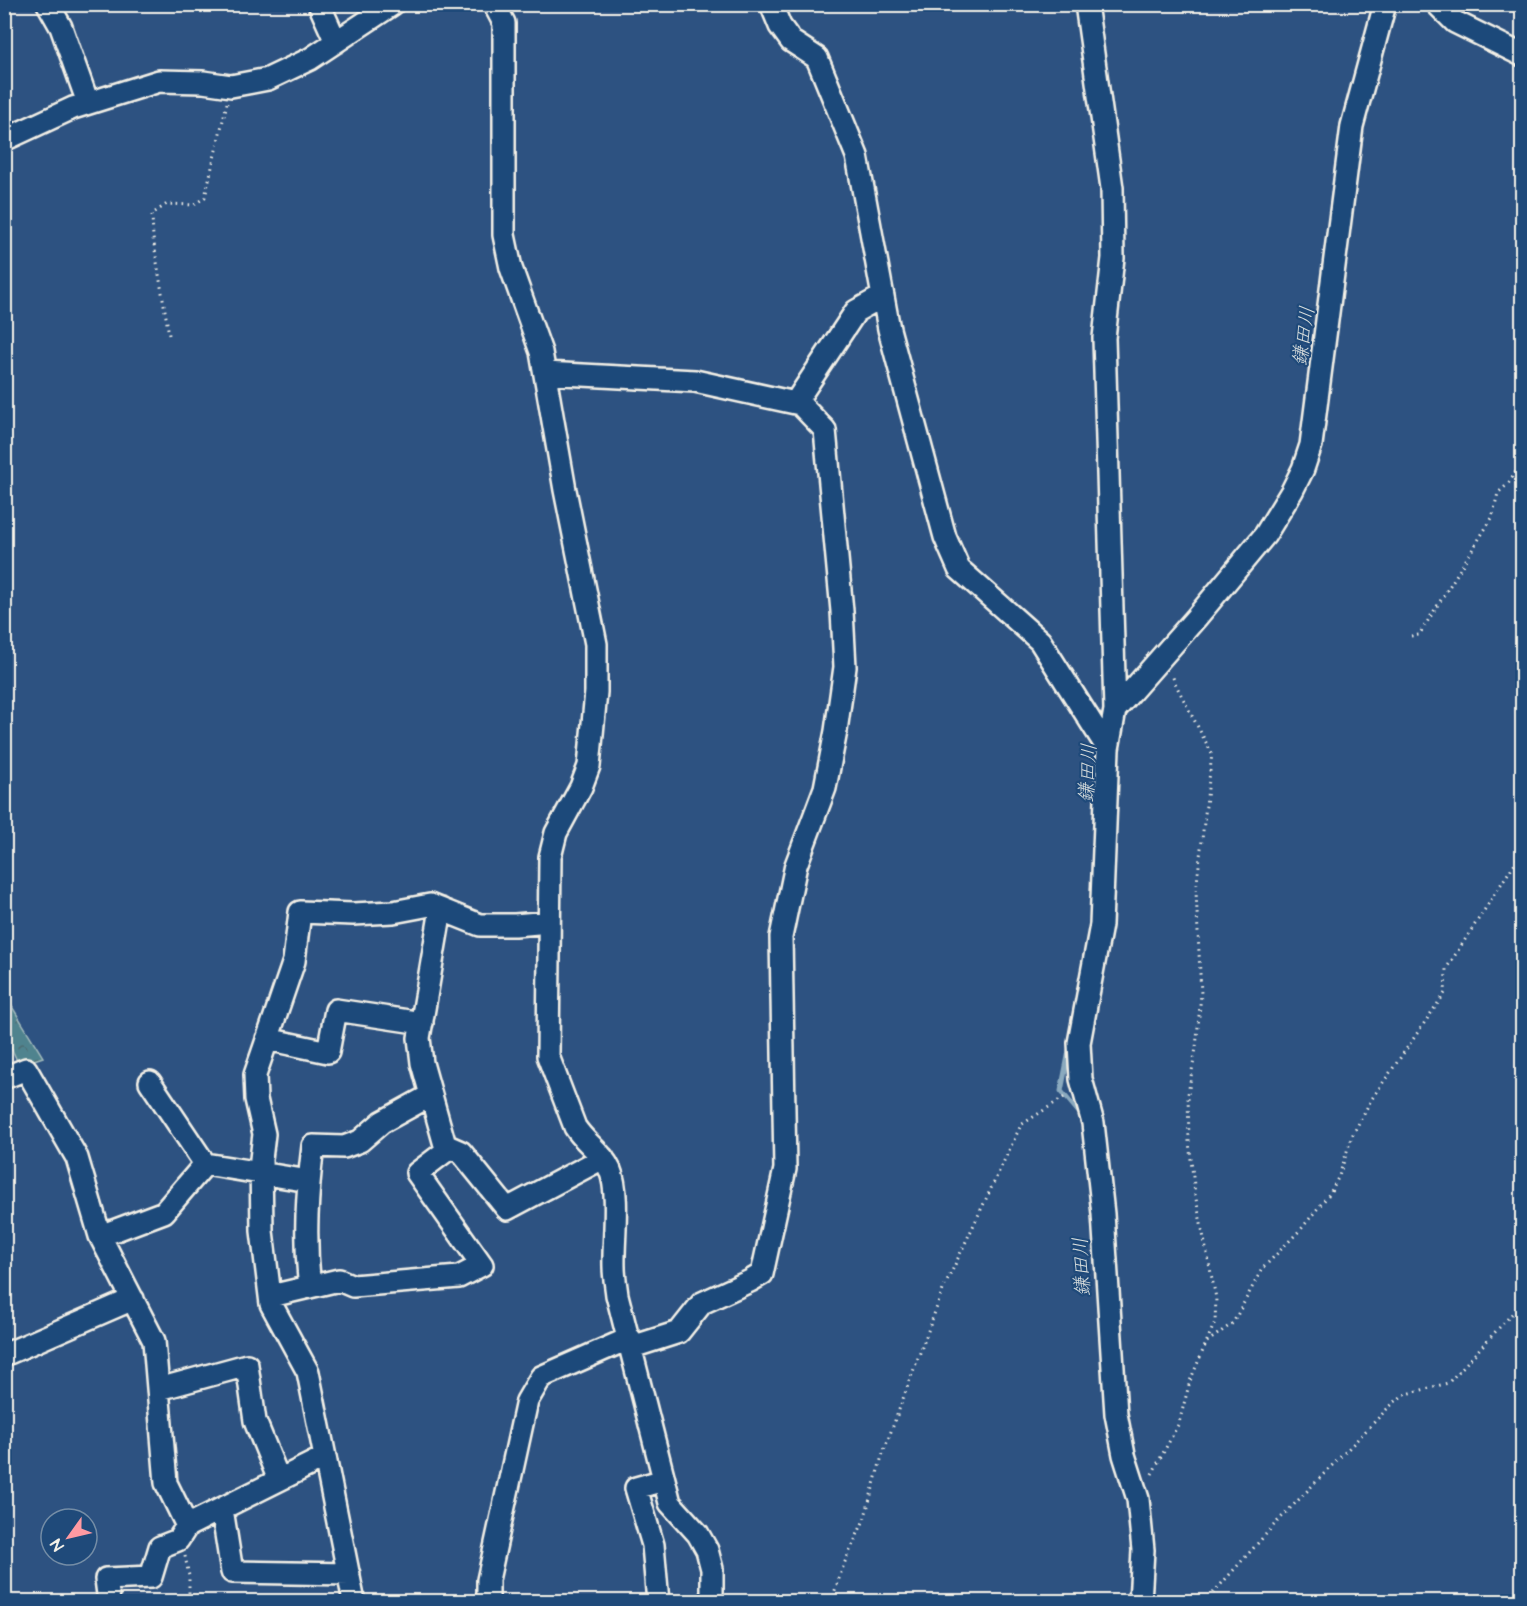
<svg xmlns="http://www.w3.org/2000/svg" width="1527" height="1606" viewBox="0 0 1527 1606" font-family="'Architects Daughter','Klee One',sans-serif">
<style>
.park{fill:url(#park-crowns);stroke:#a2babb;stroke-width:1.5}
.lines{fill:none;stroke-linecap:round;stroke-linejoin:round}
.stream{stroke:#8baabe;stroke-width:5}
.minor-casing{stroke:#f4f1e8;stroke-width:26}
.path{stroke:#f4f1e8;stroke-width:3;stroke-dasharray:1.5 4.5;stroke-linecap:butt}
.minor{stroke:#1f4a7a;stroke-width:21}
.labels{text-anchor:middle;stroke-width:4.5;stroke-linejoin:round;paint-order:stroke}
.water-label{font-size:20px;font-style:italic;fill:#dadfde;stroke:#1f4a7a}
</style>
<defs>
<pattern id="park-crowns" width="20" height="18" patternUnits="userSpaceOnUse" patternTransform="scale(1.5)"><rect width="20" height="18" fill="#50838e"/><path d="M2 6a3 3 0 1 1 6 0M12 15a3 3 0 1 1 6 0" fill="none" stroke="#4d6b71"/></pattern>
</defs>
<rect width="100%" height="100%" fill="#2d5281"/>
<filter id="ink" filterUnits="userSpaceOnUse"><feTurbulence type="fractalNoise" baseFrequency=".0167" numOctaves="2"/><feDisplacementMap in="SourceGraphic" scale="12" xChannelSelector="R" yChannelSelector="G"/><feConvolveMatrix kernelMatrix="1 2 1 2 8 2 1 2 1" color-interpolation-filters="sRGB"/></filter>
<g filter="url(#ink)">
<path class="park" d="M5 1003 11 1005 43 1057 19 1065 5 1034Z"/>
<g class="lines">
<path class="stream" d="M1070 1046 1061 1091 1081 1115 1082 1119
M1098 1289 1102 1352"/>
<g class="minor-casing">
<path id="minor" d="M48 4 61 27 88 103
M319 4 336 42
M494 4 504 23V235L511 268 541 352 565 490 596 644V692L589 766 581 787 556 833 550 857 548 1056 575 1127C585 1143 602 1152 610 1170 620 1193 613 1241 614 1267 614 1276 616 1286 617 1295L670 1503 698 1534 707 1550 712 1569V1602
M771 4 780 26 791 41 817 58 857 156 889 329 945 537 959 569 1040 641 1108 749
M1086 4 1112 188 1113 258 1104 338 1115 710
M1437 4 1455 22 1522 55
M4 140 73 108 159 81 203 82 231 86 268 79 310 59 393 4
M545 373 695 381 800 404 825 430 842 611 845 667 836 731 825 788 796 865 781 937 785 1169 762 1274 750 1281 702 1303 679 1332 632 1347
M795 403 856 311 883 296
M441 909 419 1038 422 1063 445 1145 461 1152 507 1209 603 1158
M267 1039 328 1052 336 1010 422 1023
M4 1078 26 1069 77 1158 100 1236 154 1341 166 1483 187 1526 325 1457
M150 1082 205 1164
M100 1236 164 1212 205 1164 309 1181
M310 1287C304 1239 307 1194 313 1146L344 1147 360 1141 382 1122 431 1095
M271 1296 339 1280 353 1286 459 1277 482 1265 417 1173 450 1148
M4 1355 133 1299
M159 1389 247 1365 255 1421 279 1480
M222 1509 232 1572 349 1574
M109 1602 106 1579 151 1577 160 1547 178 1540 187 1526
M354 1602 308 1372 271 1304 262 1231 261 1159 264 1134 256 1099 255 1075 294 961 300 912 353 914 393 912 430 905 480 925H515L549 922
M488 1602V1580L527 1401 541 1377 630 1338
M658 1602 653 1545 636 1488 664 1480
M1140 1602 1143 1550 1138 1499 1124 1455 1116 1414 1103 1214 1093 1123 1081 1079 1079 1043 1101 925 1108 749 1115 710 1196 618 1265 535 1292 491 1303 469 1311 445 1352 126 1385 4"/>
</g>
<path class="path" d="M169 335 153 238 152 214 167 204 194 205 205 197 227 103
M1411 636 1419 635 1492 518 1498 493 1508 484 1518 468 1522 466
M1207 1342 1233 1323 1262 1269 1302 1228 1330 1193 1339 1176 1352 1136 1371 1100 1445 993 1446 969 1522 852
M1152 1474 1179 1423 1190 1381 1215 1322 1216 1298 1195 1194 1189 1142 1188 1094 1196 1048 1201 994 1196 891 1212 754 1176 685 1172 675
M185 1556 189 1576V1602
M831 1602 844 1564 864 1520 882 1456 943 1290 1021 1125 1066 1096
M1205 1602 1275 1524 1387 1409 1403 1395 1448 1383 1522 1303"/>
<use href="#minor" class="minor"/>
</g>
</g>
<g class="labels">
<g class="water-label">
<text transform="translate(1303 336) rotate(-82)" y="7">鎌田川</text>
<text transform="translate(1087 773) rotate(-87)" y="7">鎌田川</text>
<text transform="translate(1081 1267) rotate(-93)" y="7">鎌田川</text>
</g>
</g>
<rect width="1527" height="1606" fill="none" stroke="#1f4a7a" stroke-width="24"/>
<rect x="12" y="12" width="1503" height="1582" fill="none" stroke="#f4f1e8" stroke-width="2" filter="url(#ink)"/>
<g transform="translate(69 1537) rotate(236)"><circle r="28" fill="#1f4a7a" stroke="#748da6" stroke-width="1.5"/>
<path d="M0-4.5L10 22L0 15L-10 22Z" fill="#ff9aa2"/>
<text y="-9" font-size="16" font-weight="bold" text-anchor="middle" fill="#f4f1e8">N</text>
</g>
</svg>
